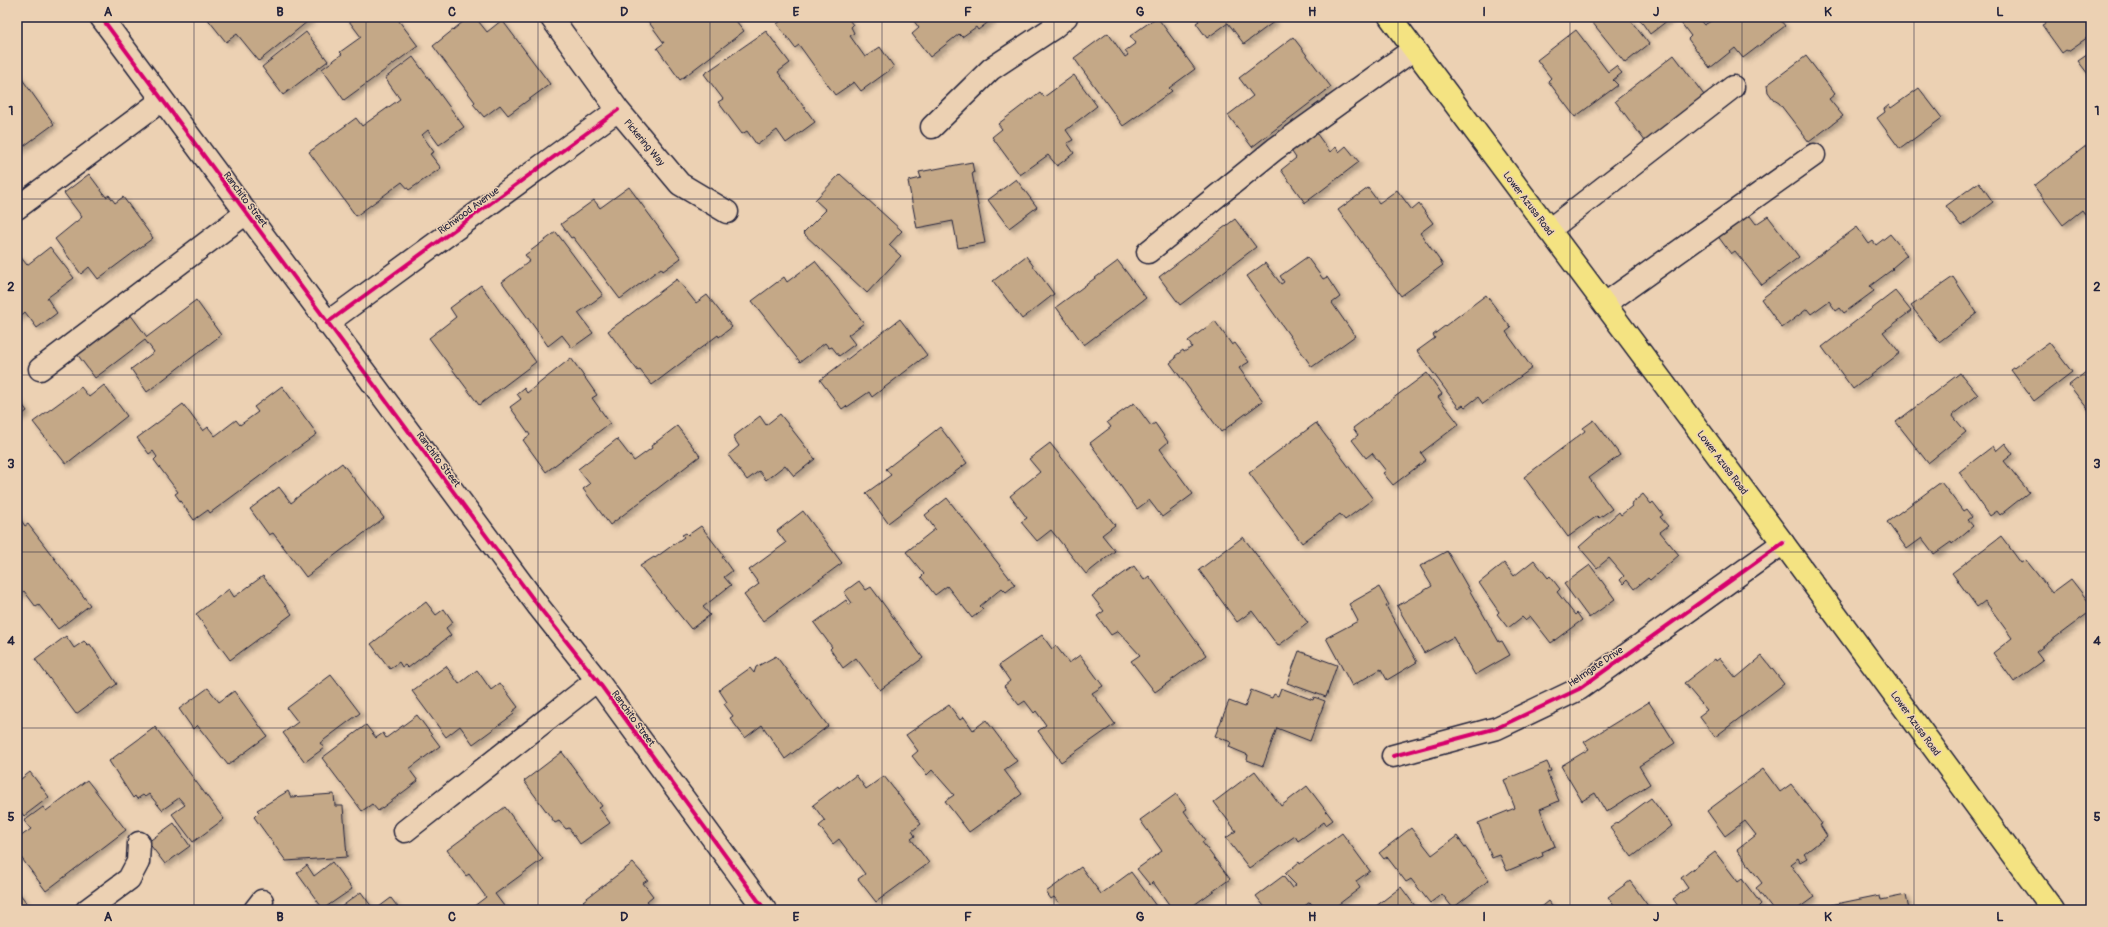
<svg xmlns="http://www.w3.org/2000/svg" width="2108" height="927" viewBox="0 0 2108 927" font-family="Pangolin,sans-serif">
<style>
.building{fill:#c4a887;stroke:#22223b;filter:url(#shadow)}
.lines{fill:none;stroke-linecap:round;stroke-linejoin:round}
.minor-casing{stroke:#22223b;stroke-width:25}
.major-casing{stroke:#22223b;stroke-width:25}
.minor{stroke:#ecd1b3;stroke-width:22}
.major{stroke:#f4e382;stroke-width:22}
.cycleway-casing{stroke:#ecd1b3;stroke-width:6}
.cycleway{stroke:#d6006c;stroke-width:4}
.grid{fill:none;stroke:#22223b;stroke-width:1;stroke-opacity:0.55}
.labels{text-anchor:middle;stroke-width:3;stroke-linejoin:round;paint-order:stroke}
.street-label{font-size:10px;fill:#22223b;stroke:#ecd1b3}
.neatline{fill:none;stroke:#22223b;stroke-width:1.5}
.grid-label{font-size:13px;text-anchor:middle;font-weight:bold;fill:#22223b}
</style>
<defs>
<filter id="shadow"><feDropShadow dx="3.5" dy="3.5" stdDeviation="2" flood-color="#0004"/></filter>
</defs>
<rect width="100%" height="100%" fill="#ecd1b3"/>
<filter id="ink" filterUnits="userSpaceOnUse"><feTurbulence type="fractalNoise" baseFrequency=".025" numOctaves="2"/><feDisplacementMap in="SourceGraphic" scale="8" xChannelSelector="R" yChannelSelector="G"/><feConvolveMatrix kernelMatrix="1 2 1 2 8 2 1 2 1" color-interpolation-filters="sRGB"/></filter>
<g filter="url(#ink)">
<path class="building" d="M206 17H313L259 61 237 34 226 42Z
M346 17H396L418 46 344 100 322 69 342 54 340 52 361 37Z
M469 17H475L487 32 502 20 550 84 508 115 500 105 484 117 473 104 475 102 433 46Z
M645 17H733L744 31 680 80 657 48 664 43Z
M786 17H847L853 25 851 27 854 33 850 36 865 57 880 47 894 67 861 91 854 82 835 95 799 45 795 48 777 24Z
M911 17H995L978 30 976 27 962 37 959 34 930 57 912 34 919 28Z
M1157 17 1195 69 1169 88 1172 91 1123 126 1074 58 1108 33 1125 57 1128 55 1125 51 1136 43 1130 36Z
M1196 17H1272L1275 21 1244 44 1228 23 1207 38 1196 23 1199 21Z
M1599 17H1628L1649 44 1625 63 1592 22Z
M1638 17H1672L1650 34Z
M1688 17H1697L1704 25 1718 17H1778L1785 26 1743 58 1735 48 1710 68 1688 39 1691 36 1681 23Z
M2044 17H2091V35L2068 51 2066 50 2062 53 2042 25 2046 23Z
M1576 30 1608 72 1616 66 1622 73 1613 80 1618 85 1575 117 1548 81 1551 78 1537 60Z
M766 31 790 63 778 72 815 122 786 143 777 130 757 145 747 131 742 134 718 102 723 99 704 74Z
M306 32 328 61 283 95 262 67Z
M1293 37 1331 87 1252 147 1228 115 1253 96 1239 78Z
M2091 52V78L2078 61Z
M1674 55 1707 99 1648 145 1615 101Z
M1806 56 1835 94 1829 99 1843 116 1809 142 1779 103 1774 100 1768 92 1767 85Z
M413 57 464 127 439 145 428 130 422 135 434 152 430 154 441 168 409 190 402 182 356 216 309 152 356 118 362 126 400 99 385 78Z
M17 72 54 124 17 151Z
M1074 75 1097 106 1066 130 1073 140 1067 143 1074 153 1057 166 1048 155 1020 175 992 137 1002 129 998 124 1040 92 1044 97Z
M1919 88 1942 118 1900 149 1877 118 1885 112 1884 109 1889 105 1891 108Z
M1314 130 1330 152 1336 147 1339 152 1346 146 1359 162 1305 203 1281 170 1296 158 1290 149Z
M2091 142V204L2088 206 2091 209 2085 214 2082 210 2063 225 2034 186Z
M972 162 974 173H972L985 243 958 248 953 221 917 228 908 181 921 178 919 172Z
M89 174 106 197 109 195 115 203 123 197 153 238 98 279 89 267 81 274 55 239 82 217 64 193Z
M840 174 902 231 889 245 901 256 867 293 803 233 826 210 815 200Z
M1016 179 1037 207 1009 228 988 200Z
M1979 182 1993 202 1961 226 1946 206Z
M629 187 681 258 663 271 661 268 620 299 573 237 571 238 561 224 594 200 600 208Z
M1368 188 1379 203 1397 190 1412 210 1419 204 1433 223 1420 233 1443 265 1401 296 1338 210Z
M1747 212 1756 224 1768 216 1799 257 1762 285 1735 251 1731 254 1717 235Z
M1235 219 1256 247 1180 305 1159 277Z
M1857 227 1869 244 1873 241 1876 245 1890 234 1907 255 1892 268 1893 269 1870 286 1874 291 1844 313 1840 308 1836 311 1829 301 1811 314 1807 309 1782 328 1761 299Z
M556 232 603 295 578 313 593 333 572 348 562 335 548 346 502 282 530 261 525 255Z
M50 247 74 278 47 298 57 313 37 328 25 312 17 319V257L19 255 27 265Z
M1026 256 1054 294 1022 319 993 281Z
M1307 257 1323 279 1327 277 1340 297 1332 303 1355 336 1312 367 1247 276 1265 263 1281 284 1284 282 1280 276Z
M815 261 864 323 848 335 855 344 839 356 832 347 829 348 825 343 800 362 752 301 784 277 787 282Z
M1118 261 1146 298 1084 345 1056 307Z
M1953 277 1977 313 1939 342 1911 306Z
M677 279 696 303 707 295 732 327 719 337 718 335 652 385 640 370 638 371 608 331Z
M481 285 536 362 479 405 429 338 456 317 450 308Z
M1895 291 1911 311 1883 332 1900 353 1853 389 1822 347Z
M1486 295 1511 328 1506 332 1532 368 1483 404 1478 397 1465 407 1463 405 1459 408 1417 351 1435 338 1433 335Z
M196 300 221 335 147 392 131 369 154 352 145 340 95 378 77 354 130 314 147 337Z
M900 319 927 355 872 397 869 392 847 407 846 406 842 409 820 380Z
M1215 321 1232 345 1235 343 1249 362 1239 368 1263 401 1221 432 1170 363 1176 358 1175 356 1183 350 1184 352 1192 347 1188 341Z
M2049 342 2072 372 2034 401 2011 370Z
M571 358 597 395 592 398 610 423 546 472 523 440 530 435 510 407 521 399 517 394 524 388 527 393Z
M2091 368V413L2069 385Z
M1427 373 1442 394 1438 397 1459 424 1421 453 1426 460 1393 485 1383 473 1386 471 1372 453 1366 458 1352 440 1358 435 1353 428Z
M1960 373 1978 395 1952 415 1966 432 1928 463 1896 422Z
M104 385 127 416 66 464 33 422 81 387 89 397Z
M282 386 317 434 210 513 208 510 194 520 175 494 178 492 154 460 157 457 153 451 149 454 137 438 183 404 203 431 208 427 215 436 236 420 240 425 258 412 254 407Z
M17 397 27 411 17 418Z
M1134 403 1151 426 1155 423 1168 442 1160 449 1193 494 1162 517 1149 500 1137 509 1090 443 1111 427 1107 422Z
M780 414 815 459 794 476 785 465 766 480 759 471 747 480 728 455 739 446 733 437 760 416 766 425Z
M1594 420 1620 455 1589 478 1612 509 1599 518 1597 516 1568 537 1524 477 1585 431 1583 428Z
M1316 423 1373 499 1345 520 1340 514 1302 543 1249 473Z
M677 426 700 456 610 525 583 489 590 484 578 469 617 439 634 461 652 448 651 446Z
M940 427 967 463 888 523 866 493 891 475 886 469Z
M1050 443 1115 525 1102 535 1115 551 1086 574 1051 530 1037 541 1021 522 1027 518 1010 496 1040 472 1029 459Z
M2005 443 2013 454 2004 461 2029 492 2000 515 1997 511 1990 516 1959 472 1993 446 1996 451Z
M342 463 384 518 306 577 273 533 269 535 250 509 279 487 291 503 295 500V499Z
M1941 482 1963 511 1966 509 1972 517 1968 520 1973 526 1952 544 1951 542 1934 554 1922 538 1907 549 1887 522Z
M1643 494 1651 504 1653 502 1663 515 1660 517 1668 526 1660 532 1679 555 1650 580 1648 578 1634 589 1627 580 1623 584 1620 580 1624 576 1609 558 1597 568 1579 547 1619 512 1621 515 1632 506 1631 504Z
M947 498 1015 585 1006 592 1002 588 980 606 983 609 972 618 947 586 935 595 921 577 924 574 906 552 935 529 925 515Z
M803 511 842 563 763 621 744 595 759 584 749 570 786 543 777 531Z
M17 514 25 526 28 524 90 605 58 629 39 605 36 607 24 591 17 596Z
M701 526 724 556 722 557 732 571 724 577 731 585 703 607 710 615 691 629 640 566 654 557 655 558 684 537 682 535 686 533 688 535Z
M2001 536 2021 563 2026 560 2052 593 2071 579 2091 605V611L2036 652 2043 661 2014 682 1993 653 2012 638 1985 601 1977 607 1952 573Z
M1243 537 1308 623 1278 646 1252 611 1237 622 1199 570Z
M1447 551 1499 642 1502 641 1510 655 1475 675 1453 637 1424 653 1397 606 1432 586 1420 566Z
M1534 560 1548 578 1550 576 1560 589 1557 592 1575 615 1577 613 1582 620 1551 643 1530 616 1525 620 1522 617 1508 628 1497 614 1499 612 1479 583 1504 563 1514 576Z
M1590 565 1615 599 1589 618 1564 584Z
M1134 566 1144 580 1149 576 1206 655 1155 692 1131 661 1140 655 1118 631 1111 635 1097 616 1104 611 1092 596Z
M263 576 292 614 230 660 196 614 229 589 234 597Z
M859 581 866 590 871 587 923 658 880 690 856 658 843 668 830 649 832 647 814 623 846 600 849 605 852 603 844 592Z
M1379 587 1389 605 1386 606 1417 662 1387 680 1381 669 1352 686 1326 638 1358 621 1349 604Z
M426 602 436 615 444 609 453 622 446 628 451 635 408 668 405 665 402 667 399 662 390 669 371 644Z
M1042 635 1052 649 1056 646 1069 663 1080 655 1103 686 1092 693 1115 724 1061 762 1038 731 1046 725 1036 711 1034 713 1025 701 1019 705 1004 686 1010 681 999 665Z
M66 636 74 648 84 641 88 645 90 644 117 684 76 714 35 659Z
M1299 651 1337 665 1326 697 1287 683Z
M776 656 828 726 785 759 762 725 745 738 730 718 733 716 724 704 727 702 719 690 750 668 754 673 756 667Z
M1762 656 1784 684 1715 737 1699 716 1707 710 1684 683 1715 659 1716 661 1720 658 1736 678Z
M446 666 459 684 477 670 491 690 500 683 518 707 512 712 514 714 473 744 460 726 446 737 412 691Z
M331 675 360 713 320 743 324 748 305 762 283 733 298 722 287 708Z
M208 688 219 702 234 691 267 736 228 765 197 725 193 729 179 709Z
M1281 688 1313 700 1314 697 1325 701 1310 741 1277 728 1263 766 1247 760 1248 755 1229 747 1231 742 1215 736 1229 701 1245 707 1251 690 1272 698 1274 694 1278 696Z
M1649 702 1675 743 1639 766 1650 784 1606 812 1595 793 1582 801 1561 766 1589 749 1584 742Z
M949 705 960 720 964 717 973 730 986 720 1017 761 1004 770 1022 794 969 832 945 801 954 795 932 770 927 775 912 756 918 751 906 735Z
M417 715 440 746 409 769 418 781 378 811 372 804 362 811 322 758 366 725 376 738 383 733 386 738Z
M155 727 224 819 193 842 172 814 185 805 179 798 162 810 149 794 145 797 143 795 137 799 135 796 133 798 109 761Z
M562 752 602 806 599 808 610 823 580 844 569 828 566 829 559 821 555 823 524 781Z
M1547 762 1551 771 1547 772 1559 801 1540 809 1555 846 1542 852 1543 856 1507 871 1500 855 1492 858 1478 823 1515 808 1504 780Z
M1763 769 1780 792 1791 784 1822 824 1820 825 1827 836 1804 854 1807 858 1800 862 1798 858 1790 864 1814 897 1796 910H1773L1756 888 1762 883 1737 850 1756 835 1745 821 1725 836 1707 811Z
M1255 771 1281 806 1307 786 1333 820 1326 825 1324 822 1298 841 1295 836 1249 868 1226 838 1236 831 1214 802Z
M30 772 49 797 24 816 17 807V782Z
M856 775 866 789 884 776 921 824 912 831 915 836 911 839 929 863 876 902 858 879 865 874 839 839 833 844 819 826 825 821 813 805 838 786 839 788Z
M87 780 126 830 46 891 17 852V839L31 829 24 821 43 807 46 811Z
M288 791 291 797 334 794 335 806H343L347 857 286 861 254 817 259 812 257 810Z
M1176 794 1187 809 1184 811 1205 840 1202 842 1230 879 1187 910H1173L1153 882 1150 885 1137 869 1162 851 1140 820Z
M1651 798 1672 826 1632 857 1610 828Z
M505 807 543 859 495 894 507 910H469L486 897 469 874 466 876 447 850Z
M174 823 190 846 165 864 148 842Z
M1411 828 1432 855 1457 836 1489 880 1453 908 1442 894 1430 903 1411 879 1406 882 1387 857 1384 859 1379 853Z
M1342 833 1370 871 1356 881 1360 888 1331 910H1316L1310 902 1299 910H1267L1256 896 1283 876 1292 888 1296 885 1285 874 1299 862 1300 864Z
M1715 852 1738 882 1742 879 1761 904 1756 909 1757 910H1681L1673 899 1688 888 1681 878Z
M332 862 352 889 323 909 297 873 307 865 314 876Z
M633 863 648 880 643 883 653 896 647 901 654 910H591L583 901Z
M1081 867 1101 894 1131 872 1159 910H1065L1054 897 1051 899 1046 892Z
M1630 881 1651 910H1618L1608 897Z
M1401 887 1418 910H1371Z
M17 890 32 910H17Z
M361 892 374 910H337Z
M1880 895 1881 900 1906 895 1909 910H1832L1831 905Z
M391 898 400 910H375Z
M1548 901 1555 910H1537Z"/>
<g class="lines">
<g class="minor-casing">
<path id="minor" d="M101 17 539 607 597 680 765 910
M551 17 618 110 680 184 727 212
M932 127 991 69 1053 28 1066 17
M17 208 162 100
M1549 230 1733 87
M1148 252 1275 149 1414 49
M1605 304 1814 155
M327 323 618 110
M40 369 246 213
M1393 756 1497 728 1579 689 1783 543
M405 831 597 680
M87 910 129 879 138 862 139 843
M255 910 262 901"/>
</g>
<g class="major-casing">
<path id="major" d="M1390 17 1783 543 2053 910"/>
</g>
<use href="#minor" class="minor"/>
<use href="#major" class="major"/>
<g class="cycleway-casing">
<path id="cycleway" d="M101 17 539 607 597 680 765 910
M327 323 618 110
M1393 756 1497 728 1579 689 1783 543"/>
</g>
<use href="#cycleway" class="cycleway"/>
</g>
</g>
<path class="grid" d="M194 17V910M366 17V910M538 17V910M710 17V910M882 17V910M1054 17V910M1226 17V910M1398 17V910M1570 17V910M1742 17V910M1914 17V910M17 199H2091M17 375H2091M17 552H2091M17 728H2091"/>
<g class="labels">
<g class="street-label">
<text transform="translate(645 142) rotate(50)" y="4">Pickering Way</text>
<text transform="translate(246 199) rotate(53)" y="4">Ranchito Street</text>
<text transform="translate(1529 203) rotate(53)" y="4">Lower Azusa Road</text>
<text transform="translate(468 210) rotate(-36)" y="4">Richwood Avenue</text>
<text transform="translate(439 459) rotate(53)" y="4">Ranchito Street</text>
<text transform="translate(1723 462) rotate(53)" y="4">Lower Azusa Road</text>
<text transform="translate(1595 666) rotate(-34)" y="4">Helmgate Drive</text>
<text transform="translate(634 718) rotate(54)" y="4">Ranchito Street</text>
<text transform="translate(1916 723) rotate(54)" y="4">Lower Azusa Road</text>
</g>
</g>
<rect width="2108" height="927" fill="none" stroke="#ecd1b3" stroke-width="44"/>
<rect x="22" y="22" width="2064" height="883" class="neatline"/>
<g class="grid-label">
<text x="108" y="16">A</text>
<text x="280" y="16">B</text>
<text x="452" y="16">C</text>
<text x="624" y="16">D</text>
<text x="796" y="16">E</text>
<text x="968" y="16">F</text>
<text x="1140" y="16">G</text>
<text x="1312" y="16">H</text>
<text x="1484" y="16">I</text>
<text x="1656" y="16">J</text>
<text x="1828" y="16">K</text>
<text x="2000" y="16">L</text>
<text x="11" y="115">1</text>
<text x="2097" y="115">1</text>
<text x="11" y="291">2</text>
<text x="2097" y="291">2</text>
<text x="11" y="468">3</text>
<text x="2097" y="468">3</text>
<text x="11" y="645">4</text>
<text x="2097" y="645">4</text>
<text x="11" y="821">5</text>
<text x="2097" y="821">5</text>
<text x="108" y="921">A</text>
<text x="280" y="921">B</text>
<text x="452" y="921">C</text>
<text x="624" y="921">D</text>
<text x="796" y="921">E</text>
<text x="968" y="921">F</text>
<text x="1140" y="921">G</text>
<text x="1312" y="921">H</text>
<text x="1484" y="921">I</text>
<text x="1656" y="921">J</text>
<text x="1828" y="921">K</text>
<text x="2000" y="921">L</text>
</g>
</svg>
